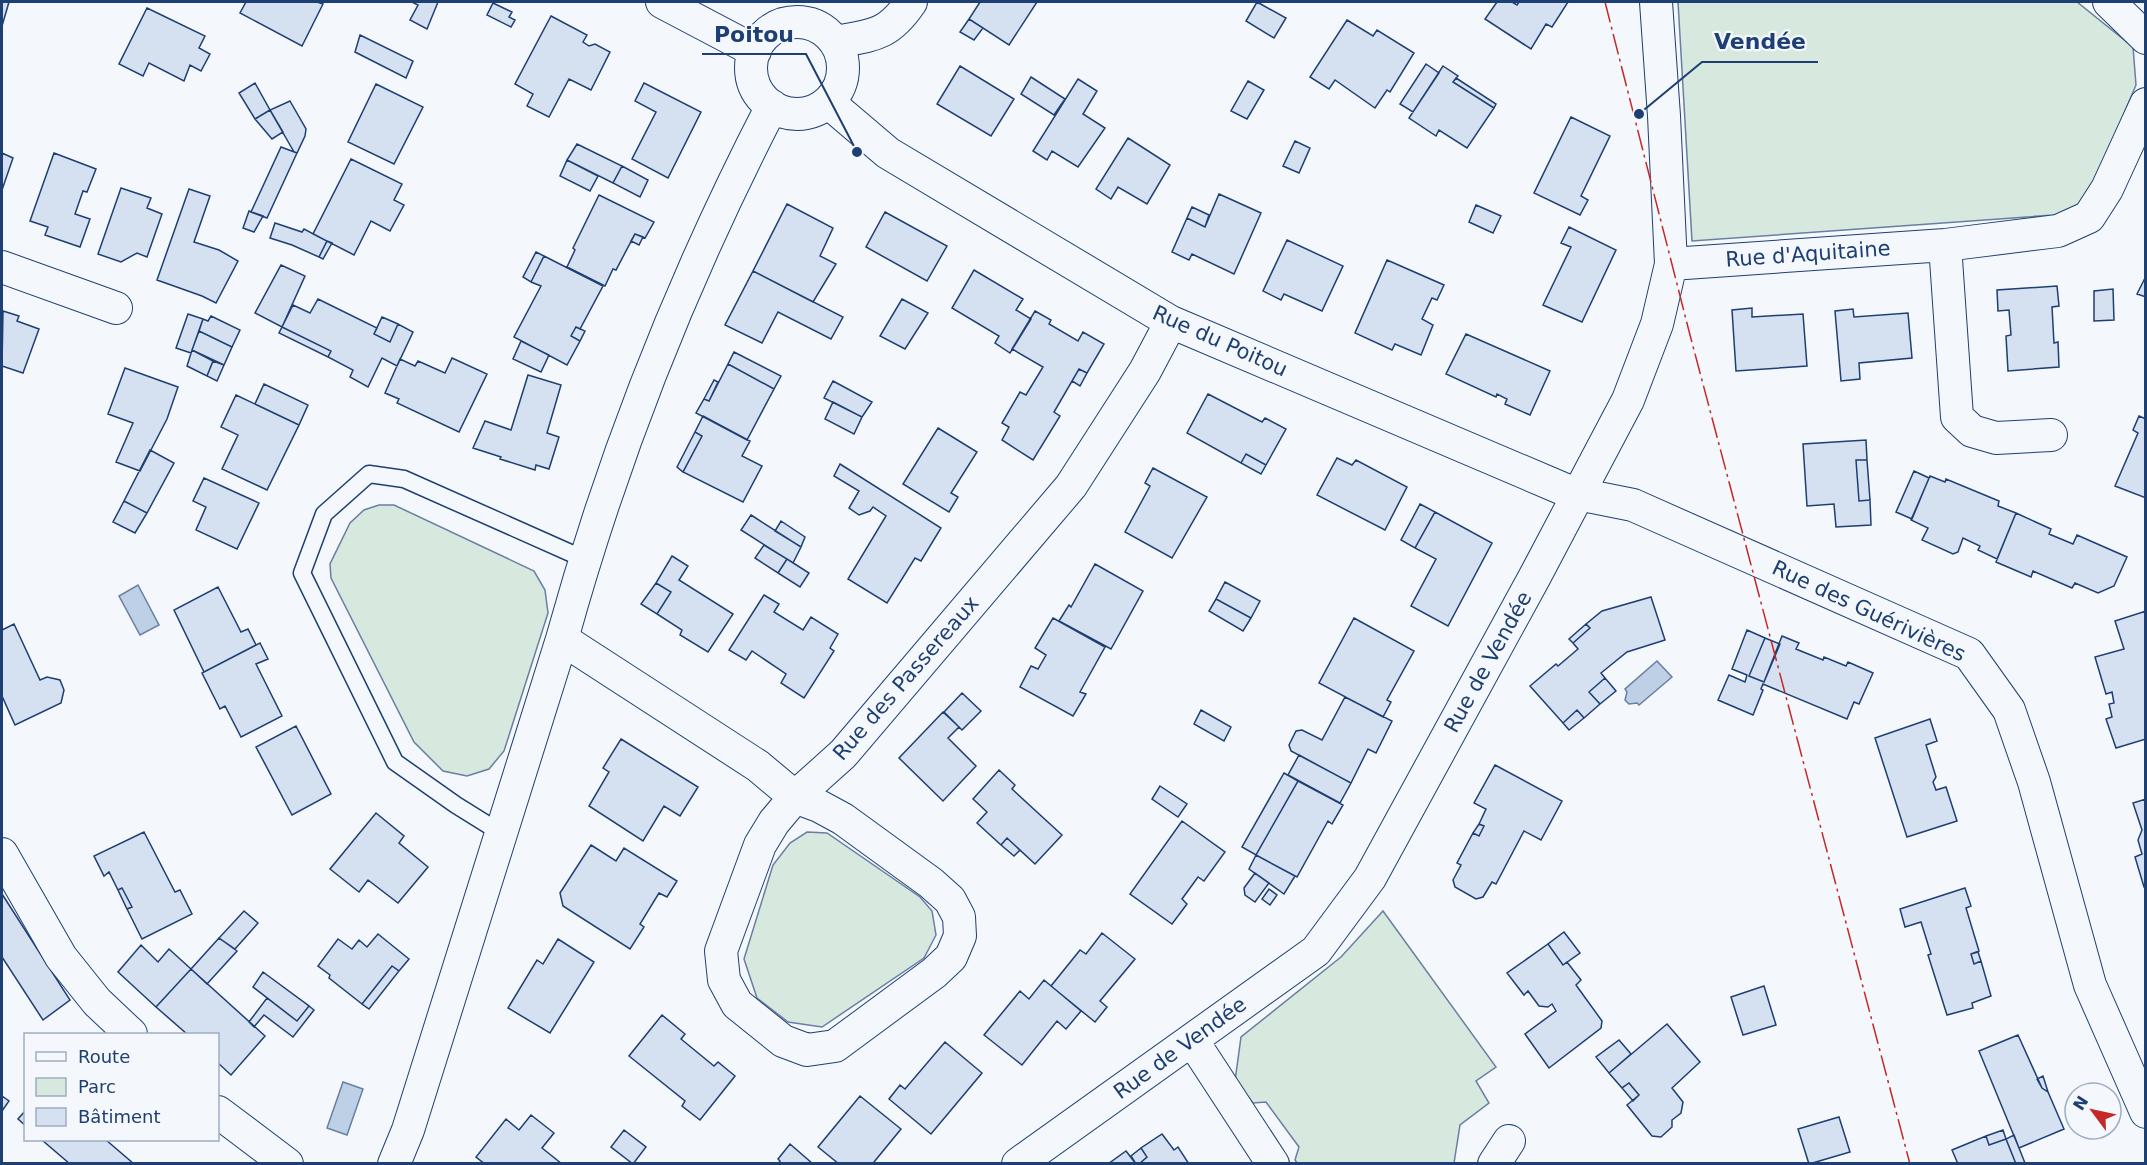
<svg xmlns="http://www.w3.org/2000/svg" width="2147" height="1165" viewBox="0 0 2147 1165" font-family="'DejaVu Sans',sans-serif">
<style>
.green{fill:#d7e8df;stroke:#687fa3;stroke-width:1.5}
.water{fill:#bed0e5;stroke:#687fa3;stroke-width:1.5}
.building{fill:#d5e0f0;stroke:#1d3f73;stroke-width:1.5}
.lines{fill:none;stroke-linecap:round;stroke-linejoin:round}
.lane-casing{stroke:#1d3f73;stroke-width:19}
.street-casing{stroke:#1d3f73;stroke-width:34}
.lane{stroke:#f4f7fb;stroke-width:16}
.street{stroke:#f4f7fb;stroke-width:32}
.power{stroke:#c62828;stroke-width:1.5;stroke-dasharray:21 4.5 3 4.5;stroke-linecap:butt}
.labels{text-anchor:middle;stroke-width:4.5;stroke-linejoin:round;paint-order:stroke}
.street-label{font-size:21px;fill:#1d3f73;stroke:#f4f7fb}
.leader{fill:none;stroke:#1d3f73;stroke-width:2}
.callout-dot{fill:#1d3f73;stroke:#f4f7fb;stroke-width:2}
.callout-label{font-size:22px;text-anchor:middle;font-weight:bold;fill:#1d3f73;stroke:#f4f7fb;stroke-width:4.5;stroke-linejoin:round;paint-order:stroke}
</style>
<rect width="100%" height="100%" fill="#f4f7fb"/>
<path class="green" d="M1678 2H2077L2133 47 2136 85 2082 213 1692 241Z
M379 505H394L534 571 545 590 548 613 504 751 489 769 467 776 443 771 414 742 331 578 330 564 350 523 364 510Z
M807 832 827 833 920 897 932 911 936 935 924 958 822 1027 788 1022 757 998 744 959 773 865 790 843Z
M1383 911 1496 1067 1476 1081 1489 1103 1460 1125 1454 1163H1297L1295 1160 1299 1147 1266 1102 1253 1103 1235 1081 1241 1037 1341 957Z"/>
<path class="water" d="M138 585 159 625 140 635 119 596Z
M1657 661 1672 677 1639 705 1637 703 1629 704 1625 700 1627 692 1625 689Z
M343 1082 363 1089 347 1135 327 1128Z"/>
<path class="building" d="M2 2H9L2 26Z
M246 2H317L323 4 302 46 240 13Z
M412 2H438L427 29 410 20 418 5Z
M980 2H1037L1009 45 969 19Z
M1257 2 1286 18 1274 38 1246 21Z
M1497 2H1512L1517 5 1519 2H1568L1552 27 1546 24 1531 49 1485 19Z
M493 3 512 12 509 17 515 20 511 27 487 15Z
M147 8 205 36 199 48 210 54 201 71 190 65 184 81 149 63 143 76 119 64Z
M551 16 587 35 583 42 589 46 595 44 610 52 591 90 569 79 549 117 527 106 533 94 515 84Z
M969 19 983 28 974 40 960 32Z
M1347 20 1373 36 1377 30 1414 53 1390 92 1387 90 1375 108 1335 80 1329 89 1310 77Z
M360 35 413 61 406 78 355 52Z
M1426 64 1439 73 1413 112 1400 104Z
M960 66 1014 99 991 136 937 104Z
M1443 66 1458 76 1453 82 1494 108 1467 148 1439 130 1436 136 1409 118Z
M1031 77 1065 99 1054 115 1021 94Z
M1456 78 1496 104 1494 108 1453 82Z
M1078 79 1097 91 1083 114 1105 128 1078 167 1052 151 1047 160 1033 151Z
M1248 81 1264 90 1247 119 1231 111Z
M255 83 270 110 255 119 239 93Z
M644 83 701 112 668 178 632 159 656 112 635 101Z
M376 84 423 107 394 164 348 142Z
M290 101 306 129 305 136 297 153 294 152 270 110Z
M270 110 283 132 272 139 255 119Z
M1571 117 1610 136 1581 196 1588 200 1580 215 1534 193Z
M1128 138 1170 165 1147 204 1118 187 1111 199 1096 189Z
M1295 141 1310 148 1299 173 1283 166Z
M577 144 622 166 613 183 567 160Z
M281 147 297 153 267 218 251 212Z
M2 153 13 158 2 190Z
M54 153 96 169 87 192 83 191 75 214 90 219 80 247 45 235 48 227 30 221Z
M351 159 402 184 394 200 404 205 390 231 371 221 354 255 313 234Z
M567 160 598 176 590 191 560 176Z
M622 166 648 180 640 197 613 183Z
M121 188 151 198 147 208 162 214 147 257 137 253 121 262 98 254Z
M189 189 210 196 194 242 219 250 238 261 216 303 202 296 157 280Z
M1219 194 1261 213 1234 274 1192 254 1189 260 1172 252 1187 218 1205 227Z
M599 195 654 222 645 238 635 234 616 270 613 269 605 286 567 267 575 250 573 248Z
M787 204 833 228 820 256 836 264 813 302 753 271Z
M1476 205 1501 216 1493 233 1469 222Z
M1192 207 1209 215 1205 227 1187 218Z
M249 211 263 216 254 232 243 228Z
M885 212 947 246 927 281 866 247Z
M275 223 302 232 304 229 327 241 319 257 292 245 270 238Z
M1569 227 1616 250 1582 322 1543 305 1571 247 1561 243Z
M635 234 643 237 639 245 631 241Z
M1287 240 1343 266 1322 311 1284 294 1281 300 1263 291Z
M327 241 332 243 323 259 319 257Z
M536 252 544 256 531 282 523 277Z
M544 256 603 286 580 329 576 327 571 336 580 341 567 365 514 337 541 286 531 282Z
M1387 260 1444 285 1437 300 1432 298 1422 319 1433 325 1421 355 1395 344 1392 350 1355 333Z
M281 265 305 276 282 327 255 313Z
M974 270 1023 299 1016 310 1031 319 1010 353 995 343 999 336 952 308Z
M753 271 843 317 831 339 778 312 762 343 725 325Z
M2146 276V297L2137 294Z
M2057 286 2059 306 2052 307 2054 343 2058 342 2059 367 2008 371 2006 336 2011 335 2009 310 1998 311 1997 290Z
M2113 289 2114 320 2094 321V291Z
M318 299 377 328 374 334 390 342 398 324 413 332 397 366 382 358 368 387 350 377 353 370 328 357 331 351 282 327 293 305 310 313Z
M902 299 928 313 905 349 880 336Z
M1752 308V317L1803 314 1807 366 1736 371 1732 310Z
M1853 309 1854 317 1908 313 1912 358 1859 363 1860 379 1841 381 1835 311Z
M3 311 19 316 17 321 39 329 23 373 2 366Z
M1035 311 1051 320 1049 324 1078 341 1083 332 1104 344 1087 373 1079 369 1054 412 1060 416 1033 460 1002 440 1009 427 1002 423 1020 392 1026 395 1043 367 1012 349Z
M188 314 203 319 191 353 176 348Z
M211 316 240 330 232 347 199 331 203 319 208 321Z
M382 317 398 324 390 342 374 334Z
M282 327 331 351 328 357 279 333Z
M576 327 585 331 580 341 571 336Z
M199 331 232 347 224 365 192 350Z
M1466 334 1550 371 1530 415 1505 404 1507 399 1497 394 1496 397 1446 374Z
M521 341 549 355 541 372 513 359Z
M192 350 213 361 207 376 187 366Z
M734 352 781 376 774 389 728 364Z
M452 358 487 374 459 432 397 403 399 399 385 393 400 359 415 366 418 361 445 373Z
M213 361 224 365 217 381 207 376Z
M728 364 774 389 747 440 696 413 704 399 709 401Z
M125 368 178 387 167 419 140 471 116 462 133 423 108 414Z
M1079 369 1087 373 1080 386 1072 381Z
M528 375 561 385 547 433 559 437 549 469 536 465 535 470 500 459 501 457 473 448 485 421 511 430Z
M714 380 718 382 709 401 704 399Z
M833 381 872 402 862 417 824 398Z
M264 384 308 405 299 425 255 404Z
M1208 394 1262 422 1265 418 1286 429 1266 465 1246 454 1241 463 1187 433Z
M236 395 299 425 267 490 222 469 238 435 221 427Z
M833 402 862 417 854 434 825 419Z
M703 416 750 441 742 456 762 466 743 502 683 472 702 436 695 432Z
M2139 416 2146 419V498L2115 486 2138 433 2133 430Z
M938 428 977 452 951 493 958 497 949 512 903 484Z
M695 432 702 436 683 472 677 467Z
M1866 440 1867 460H1856L1859 501 1870 500 1871 525 1836 527 1834 504 1807 506 1803 444Z
M150 450 174 463 147 513 124 501Z
M1246 454 1266 465 1261 474 1241 463Z
M1337 458 1352 465 1356 460 1407 487 1385 530 1317 495Z
M1856 460H1867L1870 500 1859 501Z
M840 464 941 528 921 561 915 558 887 603 848 579 886 516 873 507 870 511 859 515 849 508 859 491 834 476Z
M1153 468 1207 497 1172 558 1125 532 1150 486 1145 483Z
M1914 471 1929 478 1912 519 1896 512Z
M1930 476 1945 482 1946 479 1999 501 1998 506 2016 513 1997 559 1978 550 1980 546 1963 538 1958 552 1953 554 1922 540 1928 528 1911 520Z
M204 478 259 503 237 549 196 530 206 507 193 501Z
M124 501 147 513 135 533 113 522Z
M1420 504 1435 512 1415 548 1401 540Z
M1435 512 1492 543 1448 626 1411 606 1436 559 1415 548Z
M2016 513 2051 529 2049 534 2073 544 2077 535 2127 557 2114 586 2098 593 2075 583 2072 588 2033 571 2031 577 1996 562Z
M751 515 801 547 793 563 741 530Z
M781 521 805 537 801 547 775 531Z
M764 545 787 559 778 573 755 558Z
M672 556 688 566 679 580 733 614 708 652 680 635 682 630 657 614 671 592 656 583Z
M787 559 809 573 800 587 778 573Z
M1095 564 1143 591 1111 649 1059 621 1069 605 1071 607Z
M1225 582 1260 601 1251 618 1216 599Z
M656 583 671 592 657 614 641 604Z
M218 587 241 632 248 629 256 645 204 672 174 610Z
M764 595 779 604 774 612 803 630 811 617 838 634 830 648 834 651 804 698 781 683 786 674 752 651 746 660 729 650Z
M1651 597 1665 640 1627 652 1601 673 1605 678 1589 692 1600 704 1584 718 1577 710 1563 723 1530 686 1556 664 1558 666 1578 649 1573 643 1590 628 1586 624 1602 611Z
M1216 599 1251 618 1243 631 1209 611Z
M2146 611V739L2116 748 2106 719 2112 717 2109 704 2114 703 2112 692 2106 694 2095 657 2124 649 2115 621Z
M1053 618 1105 647 1080 692 1086 694 1073 716 1020 687 1031 666 1038 669 1046 655 1035 648Z
M1354 618 1414 651 1387 700 1391 702 1383 717 1319 683Z
M14 624 40 680 47 677 60 680 64 690 61 703 15 725 2 696V630Z
M1586 624 1590 628 1573 643 1569 639Z
M1747 630 1765 638 1749 676 1764 682 1782 636 1799 643 1796 649 1823 660 1824 657 1846 666 1848 662 1873 673 1859 704 1854 702 1847 719 1763 684 1761 689 1763 690 1753 715 1718 700 1729 675 1745 682 1747 675 1732 669Z
M1765 638 1780 644 1764 682 1749 676Z
M260 643 268 659 256 664 282 716 241 737 225 706 220 709 202 673Z
M1605 678 1616 691 1600 704 1589 692Z
M962 693 981 711 962 730 944 712Z
M1345 697 1392 721 1376 753 1368 749 1351 783 1291 751 1289 745 1296 731 1302 730 1322 740Z
M1201 710 1231 727 1224 741 1194 724Z
M1577 710 1584 718 1569 730 1563 723Z
M943 712 959 727 948 738 976 766 943 801 899 758Z
M1930 719 1937 741 1926 745 1936 777 1933 782 1936 790 1946 787 1957 821 1907 837 1875 738Z
M296 726 331 794 292 815 256 747Z
M621 739 698 787 680 816 664 806 643 841 589 806 609 772 603 768Z
M1299 755 1351 783 1340 803 1288 775Z
M1495 765 1562 801 1541 840 1524 831 1496 884 1492 882 1483 897 1476 899 1455 887 1453 880 1461 865 1457 863 1473 833 1479 836 1484 826 1479 824 1486 809 1474 803Z
M999 770 1015 785 1012 789 1062 835 1035 864 1007 838 1001 845 977 823 987 812 973 799Z
M1284 773 1298 781 1256 855 1242 847Z
M1298 781 1343 805 1332 824 1328 821 1297 877 1256 855Z
M1160 786 1187 804 1178 817 1152 799Z
M2146 799V887H2144L2135 857 2142 854 2138 840 2142 830 2133 803Z
M376 813 404 836 399 843 428 867 398 903 368 880 359 892 330 869Z
M1182 821 1225 852 1204 881 1198 877 1182 899 1187 904 1172 924 1130 894Z
M1479 824 1484 826 1479 836 1473 833Z
M144 832 175 892 180 890 192 914 142 939 127 909 132 907 122 888 118 890 109 872 104 876 94 856Z
M1007 838 1020 850 1014 856 1001 845Z
M591 845 616 861 624 848 677 881 667 897 659 893 640 924 644 927 630 949 563 906 560 893Z
M1256 855 1295 876 1284 894 1249 869Z
M1255 873 1269 883 1255 902 1245 895 1244 888Z
M122 888 132 907 127 909 118 890Z
M1965 888 1971 906 1966 908 1979 951 1971 954 1974 964 1981 961 1991 996 1972 1003 1973 1008 1947 1015 1928 955 1931 954 1921 922 1905 927 1900 909Z
M1269 889 1277 895 1270 905 1262 899Z
M2 894 70 1000 43 1020 2 957Z
M244 911 258 923 235 949 219 938Z
M1564 932 1580 953 1563 965 1548 944Z
M1102 933 1135 959 1100 1001 1107 1007 1095 1022 1051 986 1080 950 1086 954Z
M378 934 409 959 399 971 392 966 362 1004 329 978 330 975 318 966 338 939 352 949 359 940 367 947Z
M219 938 237 951 207 984 191 969Z
M558 939 594 962 550 1033 508 1008 537 960 543 964Z
M1548 944 1563 965 1567 962 1581 980 1576 985 1602 1021 1601 1028 1549 1068 1525 1034 1556 1011 1552 1004 1548 1007 1539 1006 1528 991 1524 995 1507 973Z
M141 945 158 962 169 949 191 969 156 1007 118 972Z
M1978 952 1981 961 1974 964 1971 954Z
M392 966 399 971 369 1009 362 1004Z
M191 969 265 1036 231 1075 218 1063V1034H187L156 1007Z
M263 972 309 1006 297 1021 253 987Z
M1044 980 1081 1011 1066 1029 1057 1021 1022 1065 984 1035 1020 991 1029 999Z
M1764 986 1776 1025 1743 1035 1731 997Z
M267 998 297 1021 309 1006 314 1010 293 1037 264 1015 254 1027 249 1022Z
M662 1015 685 1034 681 1039 714 1066 718 1062 735 1076 700 1120 682 1106 685 1101 629 1056Z
M1667 1024 1700 1062 1672 1088 1683 1102 1681 1113 1672 1120V1127L1661 1137 1652 1136 1627 1105 1639 1095 1629 1083 1622 1088 1609 1073Z
M2018 1035 2042 1088 2048 1092 2064 1129 2019 1148 1979 1051Z
M1619 1040 1631 1054 1609 1073 1596 1057Z
M945 1042 982 1073 931 1134 889 1099 900 1085 905 1089Z
M2043 1076 2048 1092 2042 1088 2037 1079Z
M1629 1083 1639 1095 1633 1101 1622 1088Z
M2 1096 9 1101 2 1111Z
M860 1096 901 1129 874 1162 876 1164H839L818 1147Z
M26 1110V1126L18 1119Z
M531 1115 554 1133 542 1148 562 1164H485L476 1157 506 1119 519 1130Z
M1839 1117 1850 1152 1809 1164 1798 1129Z
M624 1130 646 1147 633 1164 611 1147Z
M2003 1130 2006 1139 1989 1145 1986 1136Z
M1162 1134 1174 1150 1178 1147 1189 1164H1139L1147 1157 1141 1148Z
M2014 1135 2019 1148 2025 1163 2016 1164 2006 1139Z
M1986 1136 1989 1145 2006 1139 2016 1164H1958L1952 1150Z
M42 1140H106L134 1164H70Z
M790 1144 813 1164H778L780 1161 778 1159Z
M1141 1148 1147 1157 1139 1164H1136L1131 1156Z
M1126 1151 1136 1164H1108Z"/>
<g class="lines">
<g class="lane-casing">
<path id="lane" d="M501 833 456 805 395 762 302 573 324 514 369 474 404 479 584 559"/>
</g>
<g class="street-casing">
<path id="street" d="M662 2 755 51
M2109 2 2146 38
M751 68a46 46 0 1 1 92 0a46 46 0 1 1-92 0Z
M835 42C873 35 888 36 911 2
M828 102 888 153 1171 322 1561 488 1578 494 1633 505 1969 654 2009 710 2034 782 2090 985 2146 1112
M1945 245 1957 417 1972 431 1996 438 2051 435
M1671 264 1945 245 2058 231 2089 217 2107 189 2146 104
M2 267 116 308
M562 639 758 766 795 797 819 806 843 819 931 883 950 900 959 917 960 936 951 957 934 973 835 1046 807 1050 783 1041 737 1004 724 980 721 951 760 845 774 822 795 797 843 754 1071 486 1145 371 1171 322
M2 854 61 957 97 1002 131 1034
M1192 1040 1273 1164
M218 1112 287 1164
M394 1164 408 1130 562 639C613 455 684 276 772 106
M1018 1164 1316 951 1370 878 1534 578 1628 400 1657 324 1671 264 1664 116 1656 2
M1494 1164 1509 1141"/>
</g>
<use href="#lane" class="lane"/>
<use href="#street" class="street"/>
<path class="power" d="M1605 2 1690 335 1910 1164"/>
</g>
<g class="labels">
<g class="street-label">
<text transform="translate(1808 254) rotate(-4)" y="7">Rue d'Aquitaine</text>
<text transform="translate(1220 341) rotate(24)" y="7">Rue du Poitou</text>
<text transform="translate(1869 611) rotate(25)" y="7">Rue des Guérivières</text>
<text transform="translate(1488 662) rotate(-61)" y="7">Rue de Vendée</text>
<text transform="translate(906 678) rotate(-49)" y="7">Rue des Passereaux</text>
<text transform="translate(1180 1048) rotate(-36)" y="7">Rue de Vendée</text>
</g>
</g>
<path class="leader" d="M857 152L806 54H702M1639 114L1702 62H1818"/>
<g class="callout-dot">
<circle cx="857" cy="152" r="6"/>
<circle cx="1639" cy="114" r="6"/>
</g>
<g class="callout-label">
<text x="754" y="42">Poitou</text>
<text x="1760" y="49">Vendée</text>
</g>
<rect width="2147" height="1165" fill="none" stroke="#1d3f73" stroke-width="6"/>
<rect x="24" y="1033" width="195" height="108" fill="#f4f7fb" stroke="#9eadc5" stroke-width="1.5"/>
<rect x="36" y="1052" width="30" height="9" fill="#f4f7fb" stroke="#9eadc5" stroke-width="1.5"/>
<text x="78" y="1063" font-size="18" fill="#1d3f73">Route</text>
<rect x="36" y="1078" width="30" height="18" fill="#d7e8df" stroke="#9eadc5" stroke-width="1.5"/>
<text x="78" y="1093" font-size="18" fill="#1d3f73">Parc</text>
<rect x="36" y="1108" width="30" height="18" fill="#d5e0f0" stroke="#9eadc5" stroke-width="1.5"/>
<text x="78" y="1123" font-size="18" fill="#1d3f73">Bâtiment</text>
<g transform="translate(2093 1111) rotate(303)"><circle r="28" fill="#f4f7fb" stroke="#9eadc5" stroke-width="1.5"/>
<path d="M0-4.5L10 22L0 15L-10 22Z" fill="#c62828"/>
<text y="-9" font-size="16" font-weight="bold" text-anchor="middle" fill="#1d3f73">N</text>
</g>
</svg>
